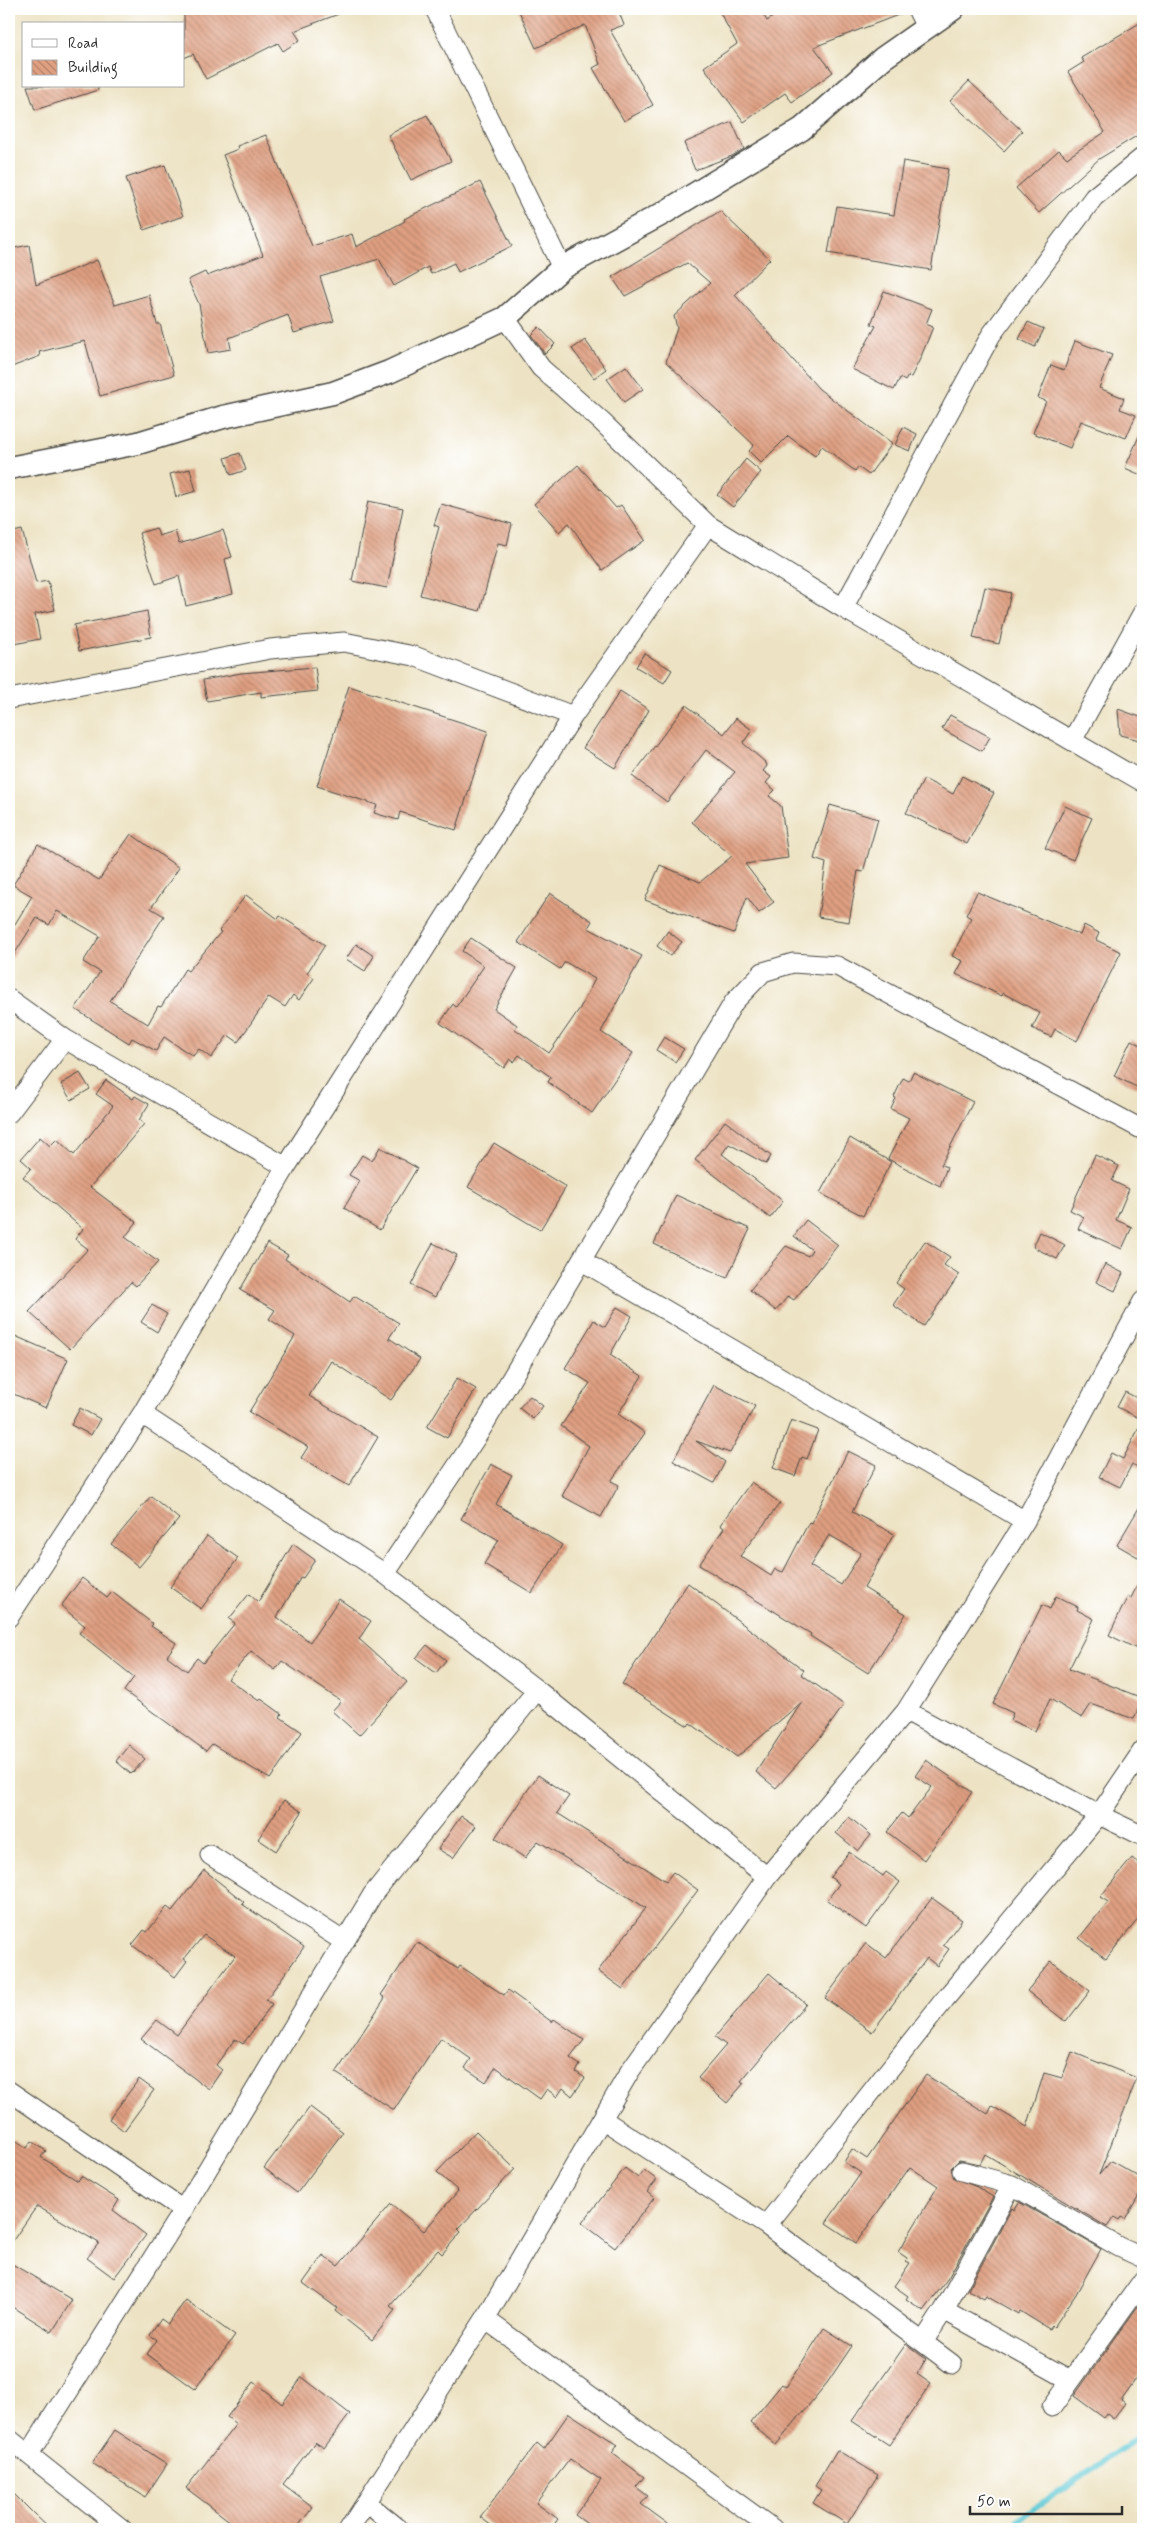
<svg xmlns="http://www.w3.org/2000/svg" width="1152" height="2538" viewBox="0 0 1152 2538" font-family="Mynerve,sans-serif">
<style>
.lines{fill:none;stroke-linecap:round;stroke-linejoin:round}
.stream{stroke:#5cc8d3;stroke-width:6}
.building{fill:url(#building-back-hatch);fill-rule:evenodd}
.minor-casing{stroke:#484742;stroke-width:21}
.tertiary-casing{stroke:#484742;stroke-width:25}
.minor{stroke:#fff;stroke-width:19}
.tertiary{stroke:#fff;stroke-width:22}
</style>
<defs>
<pattern id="building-back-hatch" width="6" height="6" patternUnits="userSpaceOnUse" patternTransform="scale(1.25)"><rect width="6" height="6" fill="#df9f81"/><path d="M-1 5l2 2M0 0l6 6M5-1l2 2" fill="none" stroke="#b5826a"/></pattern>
</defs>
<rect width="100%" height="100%" fill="#fff"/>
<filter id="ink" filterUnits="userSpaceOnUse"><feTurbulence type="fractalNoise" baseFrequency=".02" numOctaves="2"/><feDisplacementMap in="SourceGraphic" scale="10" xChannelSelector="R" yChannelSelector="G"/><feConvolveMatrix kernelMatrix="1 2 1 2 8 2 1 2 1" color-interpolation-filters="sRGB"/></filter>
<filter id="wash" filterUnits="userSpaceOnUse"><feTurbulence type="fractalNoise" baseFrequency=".0096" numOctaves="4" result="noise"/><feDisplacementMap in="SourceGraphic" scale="20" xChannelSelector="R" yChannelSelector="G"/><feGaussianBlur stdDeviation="1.12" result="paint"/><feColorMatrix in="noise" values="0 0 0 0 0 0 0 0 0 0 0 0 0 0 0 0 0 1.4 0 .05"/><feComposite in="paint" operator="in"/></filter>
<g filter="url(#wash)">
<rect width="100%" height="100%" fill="#ede3c4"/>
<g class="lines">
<path class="stream" d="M1007 2529 1026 2514 1143 2434"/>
</g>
<g id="blocks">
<path class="building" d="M184 9H349V10L294 31 300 40 283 51 278 43 206 79 193 54 184 58Z
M518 9H621L618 10 624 25 610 30 653 105 624 121 593 68 600 64 585 25 536 48Z
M718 9H760L767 21 784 9H906V12L814 47 833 72 792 102 785 93 744 122 704 67 737 44Z
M1143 21V132L1099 159 1039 213 1016 188 1059 150 1067 158 1105 132 1068 72 1084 62 1081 58Z
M969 81 1022 131 1004 151 950 101Z
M27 86H98V90L35 110Z
M427 115 451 161 411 180 388 135Z
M732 122 744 149 732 156 695 170 684 143Z
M266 135 312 246 352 234 356 247 405 221 404 219 480 182 512 246 458 272 454 263 431 274 428 267 394 286 379 259 320 277 334 321 294 333 288 315 229 338 231 349 208 353 199 304 188 280 205 272 207 276 263 255 223 155 238 149 237 146Z
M903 161 948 169 931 270 828 253 837 206 894 215Z
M165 165 183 216 144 230 126 178Z
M720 211 770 259 735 295 819 389 892 444 869 475 858 467 855 471 822 446 815 456 788 436 761 463 749 451 754 445 666 362 677 328 674 316 710 283 687 263 625 296 612 277Z
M29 245 36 285 97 260 115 305 149 295 157 324H160L174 375 100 396 85 341 39 352 40 356 9 368V249Z
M884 291 932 309 926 324 933 327 920 359 911 377 908 376 905 381 900 378 894 390 852 369 876 326 871 324Z
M1028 322 1044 329 1035 347 1019 339Z
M539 327 555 344 545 354 531 335Z
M585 340 606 369 594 378 572 349Z
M1075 341 1112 355 1099 388 1124 398 1120 409 1136 415 1126 438 1081 421 1070 448 1033 433 1046 401 1038 398 1051 365 1064 370Z
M626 366 643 389 624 402 607 379Z
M903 427 917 434 910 451 895 445Z
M1143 427V476L1125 468Z
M240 453 246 470 231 475 225 458Z
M746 459 761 472 733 507 717 495Z
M578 465 616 508 621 505 645 540 602 570 569 523 559 532 534 504Z
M190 469 196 491 176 497 170 474Z
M368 501 403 508 387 588 352 581Z
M441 504 512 524 507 545 498 543 480 611 420 595 439 527 434 525Z
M156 528 159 536 175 531 179 544 223 530 232 557 225 559 233 594 186 606 179 576 156 584 139 533Z
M22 530 36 583 48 581 55 610 35 614 40 639 9 645V533Z
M985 587 1011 593 999 644 973 638Z
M147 611 151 637 79 651 74 625Z
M644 653 672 670 664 683 636 667Z
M315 667 318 691 261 697V692L207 701 203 680 241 673Z
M349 686 488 731 456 830 400 812 398 820 374 813 377 805 317 786Z
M620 691 649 710 615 768 583 748Z
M686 705 724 734 736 718 752 730 743 743 766 763 767 766 763 771 771 777 766 783 775 790 769 796 781 806 788 858 745 864 774 902 759 913 747 897 734 933 645 900 660 865 700 882 732 856 692 822 735 772 706 750 667 802 632 776Z
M1118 709 1143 718V741L1120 735Z
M950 715 990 737 982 751 942 729Z
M962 776 994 793 967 844 906 813 924 779 953 794Z
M830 805 878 819 863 872 858 871 849 922 818 917 826 863 814 859Z
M1065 806 1092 818 1073 860 1045 848Z
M131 834 179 868 151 908 164 916 110 1001 148 1024 158 1006 161 1007 185 969 188 971 221 932 219 931 246 895 278 919 280 916 325 945 307 973 314 978 299 1000 293 995 285 1007 269 997 238 1042 228 1035 211 1058 199 1049 193 1056 164 1037 156 1051 132 1038 129 1043 75 1009 100 972 83 962 100 936 57 911 49 925 37 918 12 958 9 956V934L32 896 13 885 38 844 99 880Z
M977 892 1080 935 1084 925 1099 933 1096 940 1121 952 1077 1041 1055 1029 1051 1037 1032 1028 1040 1013 1003 993 1002 996 956 974 963 961 952 956 971 918 966 915Z
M550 893 592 921 588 928 642 956 601 1032 633 1053 592 1113 548 1082 551 1077 519 1055 514 1062 510 1059 504 1068 440 1023 453 1004 456 1007 484 966 462 951 471 938 517 968 494 1009 517 1025 515 1029 549 1053 580 1008 595 979 565 962 560 969 518 942Z
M668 931 682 942 670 956 657 946Z
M356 944 374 956 365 971 346 959Z
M664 1037 684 1049 675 1062 656 1050Z
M1131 1040 1143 1046V1090L1114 1076Z
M913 1072 973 1102 941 1165 947 1167 940 1186 888 1159 909 1118 891 1109 896 1098 894 1097 903 1078 909 1081Z
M80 1073 90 1089 71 1100 61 1084Z
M106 1080 133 1099 135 1096 149 1104 139 1120 144 1124 90 1187 137 1222 125 1237 158 1262 136 1286 131 1282 70 1349 29 1312 88 1249 75 1239 83 1229 23 1177 31 1168 21 1159 40 1137 50 1146 57 1139 74 1155 113 1106 96 1094Z
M725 1121 771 1156 766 1164 729 1144 722 1154 783 1201 770 1218 695 1160Z
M850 1138 891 1162 863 1216 820 1193Z
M494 1143 566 1187 540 1230 468 1187Z
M380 1147 417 1168 380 1230 344 1208 360 1181 349 1175 362 1155 372 1161Z
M1095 1155 1119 1166 1112 1181 1129 1189 1116 1220 1132 1227 1122 1249 1078 1229 1084 1217 1070 1210Z
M676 1195 750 1229 727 1278 654 1244Z
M806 1220 838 1245 794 1300 788 1296 776 1311 750 1290 786 1246 808 1256 812 1250 794 1236Z
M1040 1232 1065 1245 1057 1259 1033 1247Z
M925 1241 950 1257 944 1265 959 1275 924 1326 893 1305 904 1289 896 1283Z
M267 1243 288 1255 285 1259 350 1302 354 1296 399 1323 389 1338 420 1359 391 1400 331 1361 309 1396 378 1437 349 1486 301 1458 308 1447 249 1412 295 1336 269 1319 275 1310 240 1290Z
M433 1243 457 1255 435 1297 411 1285Z
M1105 1264 1123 1273 1115 1291 1096 1282Z
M152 1305 167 1314 157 1332 141 1322Z
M617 1307 632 1316 610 1355 642 1376 618 1414 645 1433 611 1481 619 1485 601 1517 562 1496 589 1446 561 1426 590 1383 565 1368 594 1320 605 1327Z
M15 1336 68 1359 46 1408 9 1392V1352Z
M457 1378 476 1389 447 1438 427 1427Z
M714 1385 755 1406 730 1453 696 1441 725 1462 714 1483 673 1461Z
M1125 1392 1143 1401V1470L1132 1464 1120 1487 1099 1477 1111 1453 1123 1459 1143 1420 1117 1407Z
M530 1396 543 1406 533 1419 519 1408Z
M80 1408 100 1419 91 1435 71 1425Z
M791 1420 818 1430 807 1459 802 1457 795 1476 773 1468Z
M848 1451 876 1465 852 1512 894 1534 864 1588 906 1614 868 1673 810 1636 811 1634 699 1565 724 1528 720 1525 751 1482 780 1503 740 1556 771 1576 775 1569 783 1572 809 1522 811 1523ZM829 1535 861 1553 841 1585 810 1566Z
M491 1464 512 1475 496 1504 562 1545 532 1593 484 1564 499 1540 461 1519Z
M151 1496 179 1519 139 1567 111 1544Z
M1143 1501V1560L1117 1545Z
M207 1536 238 1558 201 1609 170 1587Z
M293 1544 315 1560 303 1578 301 1577 277 1617 310 1642 339 1599 371 1621 359 1639 407 1682 359 1735 332 1711 341 1701 282 1661 275 1670 251 1651 228 1679 259 1701 261 1699 282 1714 280 1717 302 1732 270 1779 212 1744 206 1751 124 1691 134 1677 79 1633 85 1626 61 1606 82 1578 107 1598 112 1592 153 1624 151 1626 176 1643 167 1656 187 1671 197 1658 203 1663 235 1623 229 1619 249 1594 258 1602Z
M1143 1574V1652L1109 1635 1128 1596 1131 1598Z
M688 1583 804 1670 801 1674 844 1705 821 1737 776 1788 756 1772 802 1702 737 1757 690 1723 688 1726 622 1684Z
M1056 1596 1078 1607 1077 1610 1094 1619 1069 1669 1142 1698 1134 1719 1091 1704 1082 1718 1050 1699 1035 1731 1010 1720 1013 1713 993 1704 1042 1605 1050 1609Z
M427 1645 446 1660 436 1673 416 1658Z
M129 1745 145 1759 131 1774 116 1761Z
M926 1760 972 1792 924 1860 887 1832 902 1813 908 1818 932 1787 915 1776Z
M538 1775 569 1796 557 1813 666 1881 673 1872 698 1890 623 1989 598 1971 646 1908 538 1841 525 1858 495 1838Z
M284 1800 302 1812 276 1851 258 1839Z
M461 1816 476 1826 453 1858 438 1849Z
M849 1817 871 1835 858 1851 836 1833Z
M849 1852 883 1876 886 1872 900 1882 866 1928 827 1900 839 1884 830 1877Z
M1132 1858 1143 1867V1913L1106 1959 1079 1938 1108 1902 1100 1897Z
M204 1870 244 1902 242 1904 304 1947 266 2000 272 2004 243 2044 235 2039 216 2065 222 2070 209 2089 141 2039 157 2020 177 2035 235 1956 204 1935 184 1959 187 1961 175 1977 132 1945 144 1930 147 1932 167 1907 172 1911Z
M932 1898 962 1920 943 1945 949 1949 937 1966 927 1958 872 2032 825 1998 866 1943 886 1958Z
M417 1942 458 1969 460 1966 504 1995 508 1990 552 2022 554 2019 584 2040 570 2058 580 2065 576 2072 585 2078 572 2096 563 2088 557 2097 547 2089 540 2099 496 2067 486 2082 465 2068 471 2059 441 2038 394 2110 336 2073 385 1998 381 1995Z
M1051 1961 1090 1991 1066 2022 1027 1991Z
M769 1973 806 2004 741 2081 744 2083 727 2103 698 2078 726 2045 715 2037Z
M1072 2052 1137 2078 1099 2175 1111 2161 1143 2179V2188L1125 2219 1121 2217 1119 2220 1114 2217 1107 2227 985 2154 980 2164 959 2160 951 2168 954 2178 977 2187 993 2197 948 2278 924 2311 906 2299 908 2296 894 2286 910 2263 906 2261 907 2258 898 2252 938 2186 910 2167 856 2243 826 2223 861 2173 844 2162 852 2149 867 2159 926 2075 988 2114 992 2106 1027 2127 1044 2073 1062 2078Z
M139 2079 154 2090 124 2131 109 2119Z
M310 2107 343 2132 297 2193 264 2168Z
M476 2131 515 2169 458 2229 461 2232 442 2254 438 2250 390 2306 395 2310 372 2340 335 2311 337 2308 303 2283 323 2255 338 2266 391 2204 424 2231 458 2191 437 2172Z
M14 2139 27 2148 32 2141 46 2151 41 2157 78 2181 81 2176 119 2200 113 2210 146 2235 114 2278 87 2258 99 2243 37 2206 9 2246V2148Z
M625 2168 638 2178 644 2170 657 2180 647 2192 654 2198 615 2248 582 2223Z
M1019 2202 1101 2249 1076 2294 1054 2327 1052 2325 1049 2329 1020 2311 1018 2314 986 2296 984 2299 968 2290 1012 2208 1014 2210Z
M14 2265 72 2300 52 2332 9 2305V2274Z
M1143 2299V2369L1121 2400 1125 2403 1113 2419 1107 2414 1104 2418 1074 2396Z
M186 2300 235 2336 195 2389 147 2354 157 2340 150 2335 161 2319 168 2324Z
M824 2328 852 2346 827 2383 776 2445 750 2423 782 2384 786 2387Z
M906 2344 926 2359 917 2374 931 2384 889 2445 852 2421Z
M302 2377 350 2414 324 2448 315 2442 283 2484 313 2507 296 2529H240L186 2488 236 2424 227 2417 254 2382 282 2404Z
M569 2413 618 2445 612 2453 644 2477 636 2487 648 2496 641 2504 675 2529H594L575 2515 601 2480 570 2459 536 2503 558 2519 551 2529H496L480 2517 537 2443 544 2449Z
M115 2430 167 2464 145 2497 92 2463Z
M837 2450 878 2475 847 2524 813 2503 821 2490 815 2486Z
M9 2489 34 2514 50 2529H9Z"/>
</g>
</g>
<g filter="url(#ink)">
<use href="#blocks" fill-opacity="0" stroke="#484742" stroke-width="1"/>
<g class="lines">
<g class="minor-casing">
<path id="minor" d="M435 9 562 268
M917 9 926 27
M505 318 541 368 602 422 708 525 843 608 1143 782
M843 608 991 335 1094 197 1143 157
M9 699 270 649 344 642 414 656 573 716
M1073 739 1143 612
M9 999 65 1039 286 1167
M9 1113 65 1039
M582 1261 1025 1521
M142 1414 385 1574 537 1690 767 1877
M385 1574 479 1433 734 1002 763 972 793 963 837 966 1143 1130
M9 1617 142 1414 286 1167 573 716 708 525
M906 1711 1099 1815 1143 1836
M210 1855 343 1941
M9 2091 183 2210
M602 2119 766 2225 952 2364
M962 2171 1012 2185 1119 2247 1143 2258
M766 2225 945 1999 1099 1815 1143 1750
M944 2310 1070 2380
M485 2319 773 2529
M923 2342 944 2310 1012 2185
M1052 2407 1143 2280
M9 2439 122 2529
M29 2454 183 2210 373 1894 537 1690
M367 2503 399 2529
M349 2529 485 2319 630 2071 767 1877 906 1711 1025 1521 1143 1301"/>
</g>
<g class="tertiary-casing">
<path id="tertiary" d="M9 468 138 443 223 417 333 393 389 372 505 318 562 268 662 214 802 129 883 58 953 9"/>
</g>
<use href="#minor" class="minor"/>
<use href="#tertiary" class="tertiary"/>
</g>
</g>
<rect width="1152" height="2538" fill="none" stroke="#fff" stroke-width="30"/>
<rect x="22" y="22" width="162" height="65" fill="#ffffff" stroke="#aaaaaa"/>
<rect x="32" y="39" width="25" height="8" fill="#ffffff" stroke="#aaaaaa"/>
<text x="68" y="48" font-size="15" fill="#2b2b2b">Road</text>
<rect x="32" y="60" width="25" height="15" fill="url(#building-back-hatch)" stroke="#aaaaaa"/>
<text x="68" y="72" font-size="15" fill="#2b2b2b">Building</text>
<path d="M970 2506v8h152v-8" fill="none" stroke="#2b2b2b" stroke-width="2.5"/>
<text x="977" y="2506" font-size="15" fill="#2b2b2b" stroke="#ffffff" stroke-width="4" paint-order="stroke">50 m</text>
</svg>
